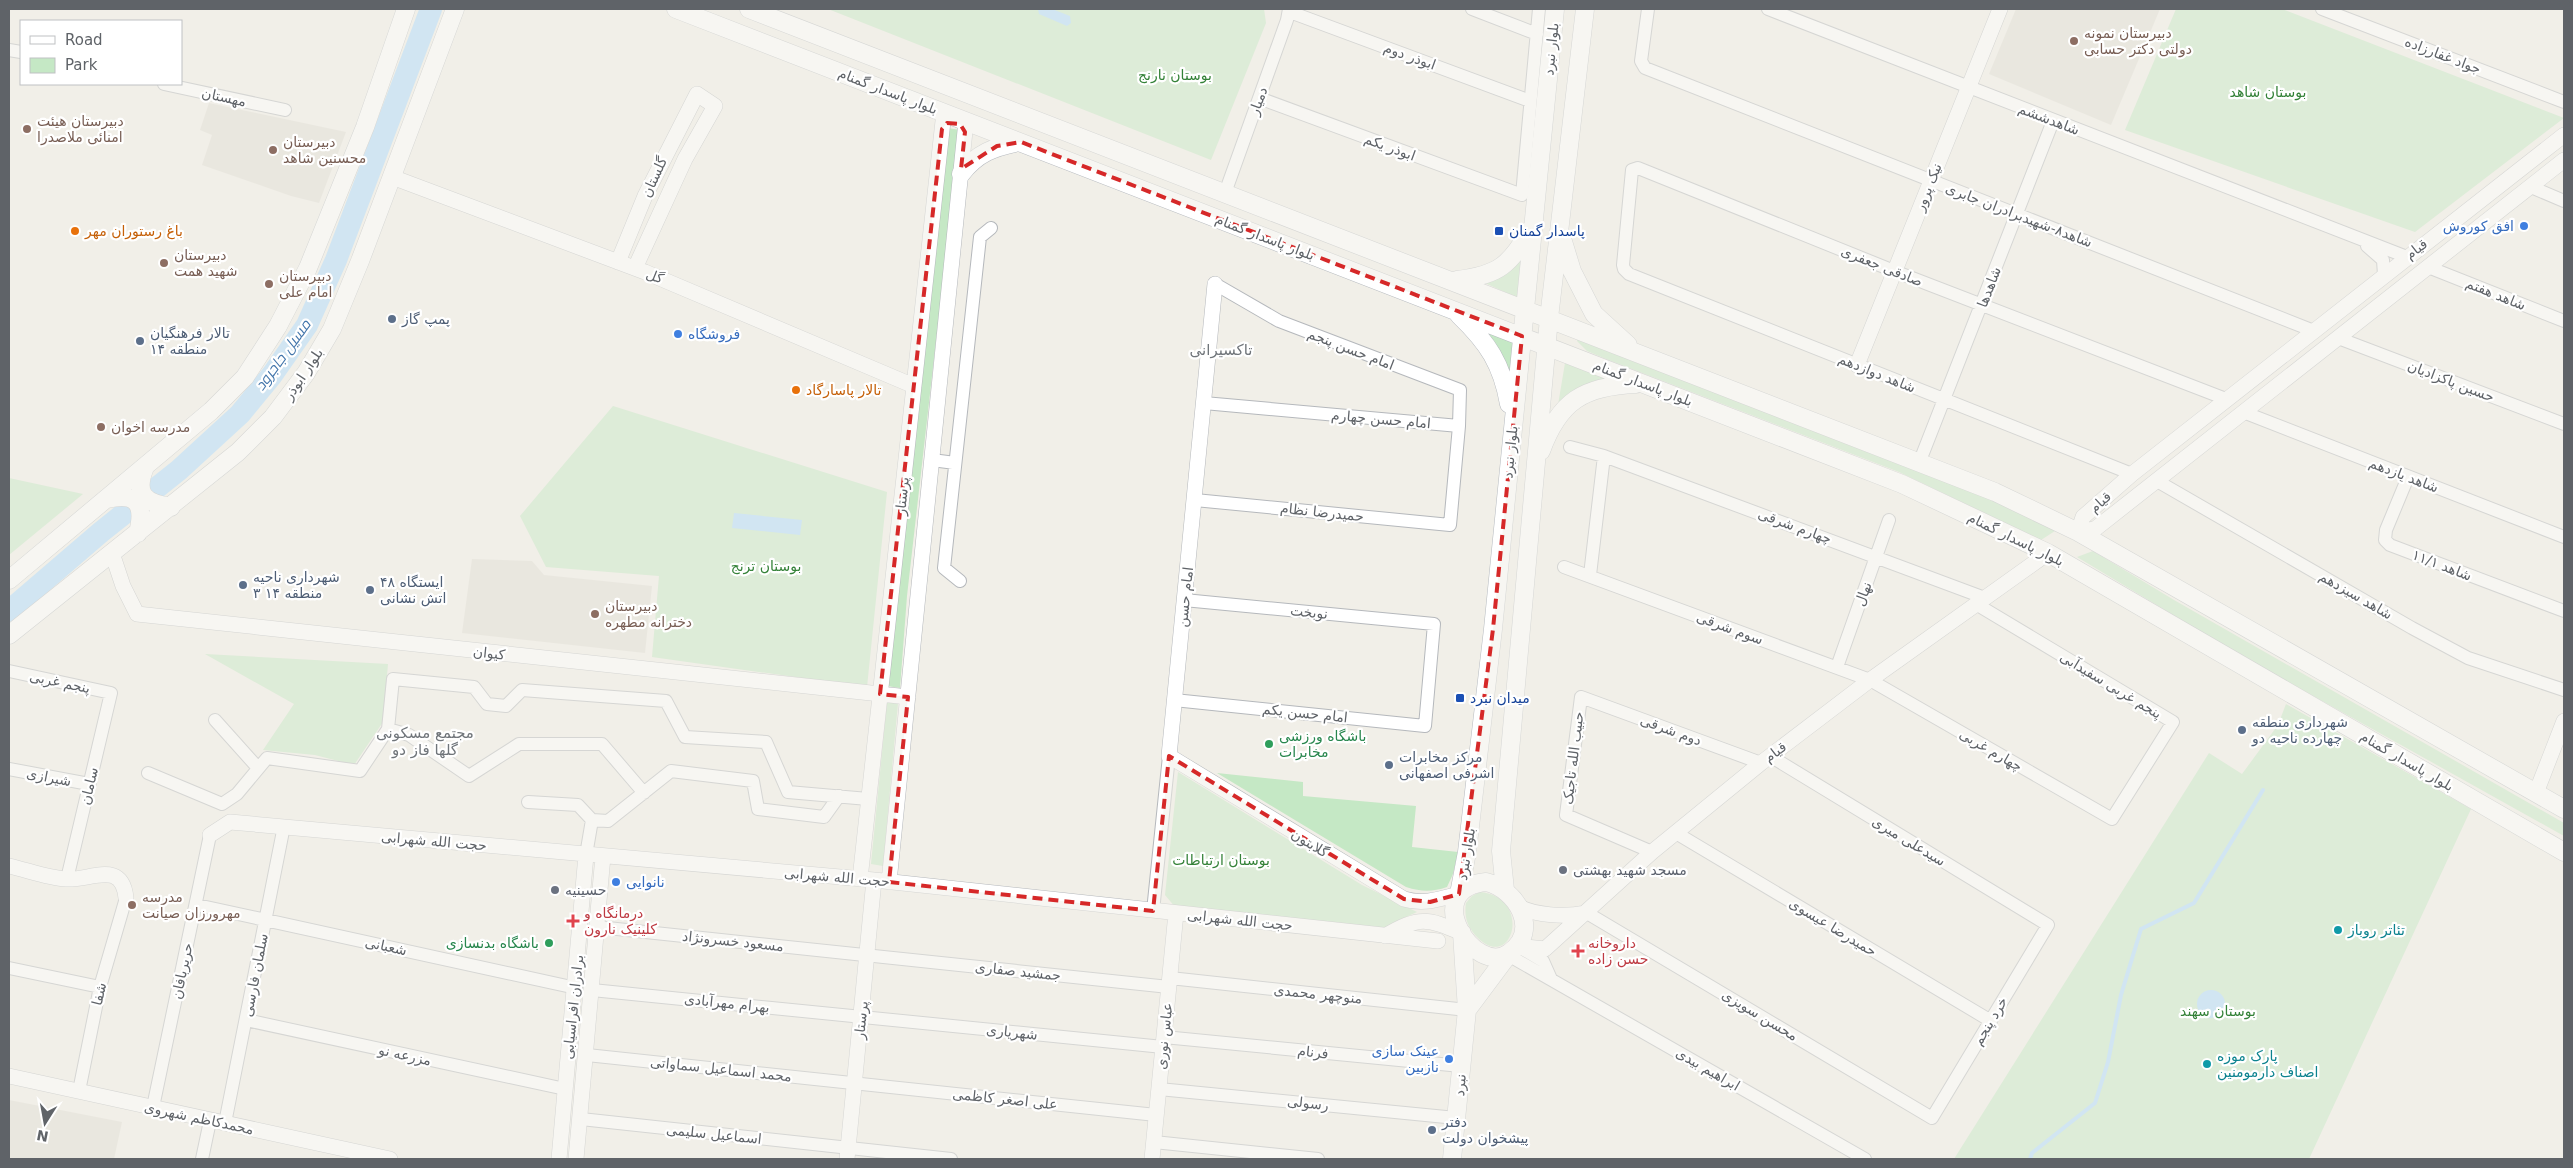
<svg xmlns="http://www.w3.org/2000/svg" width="2573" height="1168" viewBox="0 0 2573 1168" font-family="'DejaVu Sans',Cairo,sans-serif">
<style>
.education{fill:#e1ded6}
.green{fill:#c5e8c5}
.water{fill:#aadaff}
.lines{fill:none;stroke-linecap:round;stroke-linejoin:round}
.stream{stroke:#aadaff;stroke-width:4}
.river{stroke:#aadaff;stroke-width:22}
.minor-casing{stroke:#b5b8bc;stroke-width:14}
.tertiary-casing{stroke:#b5b8bc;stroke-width:16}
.secondary-casing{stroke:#b6babf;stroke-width:19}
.minor{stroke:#fff;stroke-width:12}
.tertiary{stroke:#fff;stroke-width:15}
.secondary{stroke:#fff;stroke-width:18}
.marked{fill:none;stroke:#d62828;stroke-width:4;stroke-dasharray:10 6;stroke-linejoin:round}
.education-dot{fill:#8d6e63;stroke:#fff;stroke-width:2}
.shop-dot{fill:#3f7fe0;stroke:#fff;stroke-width:2}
.food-dot{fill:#e8710a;stroke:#fff;stroke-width:2}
.transit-dot{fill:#1a4fb4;stroke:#fff;stroke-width:2}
.service-dot{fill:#5c6f8a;stroke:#fff;stroke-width:2}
.leisure-dot{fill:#2e9e5b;stroke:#fff;stroke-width:2}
.worship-dot{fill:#6b7280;stroke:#fff;stroke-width:2}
.health-dot{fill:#e0444e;stroke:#fff;stroke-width:2}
.culture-dot{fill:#0f9aa8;stroke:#fff;stroke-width:2}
.labels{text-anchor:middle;stroke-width:4.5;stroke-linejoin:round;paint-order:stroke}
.education-label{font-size:14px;fill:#785e54;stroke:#fff;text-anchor:start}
.street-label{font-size:14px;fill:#5f6368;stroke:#fff}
.park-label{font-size:14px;fill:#348238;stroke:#fff}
.shop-label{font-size:14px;fill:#366cbe;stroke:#fff;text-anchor:end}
.food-label{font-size:14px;fill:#c56008;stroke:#fff;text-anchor:start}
.transit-label{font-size:14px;fill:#164399;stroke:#fff;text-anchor:start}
.service-label{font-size:14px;fill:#4e5e75;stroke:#fff;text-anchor:start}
.leisure-label{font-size:14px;fill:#27864d;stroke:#fff;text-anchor:start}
.worship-label{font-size:14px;fill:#5b616d;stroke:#fff;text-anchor:start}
.health-label{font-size:14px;fill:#be3a42;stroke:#fff;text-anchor:start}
.culture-label{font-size:14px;fill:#0d838f;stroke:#fff;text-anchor:start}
.neighbourhood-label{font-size:15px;fill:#70757a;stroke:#fff}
.water-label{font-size:15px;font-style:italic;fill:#4174aa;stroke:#fff}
</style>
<rect width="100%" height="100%" fill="#f1efe8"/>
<path class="education" d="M2016 9H2160L2111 125 1989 74Z
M209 103 346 132 319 203 291 196 202 165 212 135 200 130Z
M472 559 532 561 544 575 652 586 645 653 462 633Z
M9 1100 122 1122 114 1159H9Z"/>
<path class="green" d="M828 9H1264L1266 23 1211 160Z
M2176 9H2282L2564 118 2415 232 2125 130Z
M948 128 960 130 907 596 900 688 887 686Z
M1525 248 1520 299 1485 283Z
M1483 327 1515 340 1512 387C1506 364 1497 346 1483 327Z
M1578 337 1903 461 2058 529 2041 540 1899 472 1606 359 1587 351 1577 341Z
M1565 363 1608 379C1584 384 1570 391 1557 411Z
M613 406 887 492 867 687 652 657 659 576 546 567 520 516Z
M9 478 83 494 9 555Z
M2093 551 2174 600 2564 823V836L2238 654 2077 557Z
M205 654 388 664 383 722 354 765 315 755 263 750 294 704Z
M887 702 898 703 883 866 871 864Z
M2286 704 2471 809 2309 1159H1954L2209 753 2242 774 2278 725Z
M1178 772 1362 885 1417 912 1393 923 1385 931 1176 908 1165 895Z
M1217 773 1303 782V796L1416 806 1412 847 1458 852 1453 874 1447 887C1432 892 1422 892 1406 887Z
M1480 892C1533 897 1513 972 1478 938 1467 927 1464 917 1466 903L1472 896Z"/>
<path class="water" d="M1038 9H1052L1070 16 1071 23 1067 26 1039 14Z
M734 513 802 520 800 535 732 528Z
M2197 1004a14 14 0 1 1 28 0a14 14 0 1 1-28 0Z"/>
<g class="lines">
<path class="stream" d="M2030 1159 2032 1153 2095 1103 2108 1062 2121 995 2141 929 2194 903 2263 790"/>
<path class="river" d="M9 611 101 532 179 470 240 414 272 375 307 325 336 260 431 9"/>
<g class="minor-casing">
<path id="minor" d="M1472 9 1537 34
M1648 9 1641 61 1645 68 2314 331
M1768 9 2407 257
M2322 9 2564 102
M1290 12 1530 101
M9 50 21 52
M164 84 285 110
M1259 98 1522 195 1539 9
M2531 187 2564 201
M1225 193 1287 20 1289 9
M2367 246 2383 260 2384 275
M2428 267 2564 321
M1215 284 1279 321 1460 390 1459 426
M2338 338 2564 424
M2243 412 2564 537
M1570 447 1604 456 1985 598
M1923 453 2053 121
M932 460 955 463
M2132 474 1629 274 1624 269 1623 265 1632 170 1638 168 1894 271 2226 399
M2408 477 2386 530 2385 540 2390 545 2564 611
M2157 481 2412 628 2468 658 2564 690
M1195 500 1450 525 1459 426 1204 403
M1564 567 1870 680 2112 819 2173 722 1976 604
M1590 575 1604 456
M960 581 944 568 980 237 991 228
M1837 667 1889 520
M9 671 111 693 67 879
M1174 700 1425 726 1434 624 1184 600
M215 720 258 768
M388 729 409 735 469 776 519 744H602L644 793
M9 769 89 784
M148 773 222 804 237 794 267 758 360 771 388 729 393 679 474 687 487 704 506 706 522 690 666 701 685 737 766 742 788 792 868 799
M528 802 578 805 592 820 608 821 671 771 753 781 758 809 824 817 839 796
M1676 833 1991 1021
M1652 852 1566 815 1581 697 1761 763
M586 855 592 820
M197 905 576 988
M1153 911 1169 756
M1587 913 1932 1118 2048 925 1770 756
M598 927 1169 987
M1519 947 1543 961 1551 979
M1508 955 1865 1159
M9 968 100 987
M1170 978 1467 1010
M592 990 1163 1047
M246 1020 565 1089
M1164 1037 1461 1066
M587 1055 1156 1115
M1159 1089 1456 1118
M79 1091 100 987 126 898
M153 1107 210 835
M581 1119 951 1159
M225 1123 284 826
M1154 1142 1318 1159
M202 1159 210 1121"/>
</g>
<g class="tertiary-casing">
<path id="tertiary" d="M2564 135 2132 474 2083 517 2078 532 2095 529 2564 160
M392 177 645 272 914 386
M618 262 645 196 697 94 715 106 685 159 635 268
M1215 284 1169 756 1404 899C1424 905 1440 899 1459 894
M1857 365 2000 9
M112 553 123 586 137 614 908 697
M2536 793 2564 721
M210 835 230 822 874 880 1438 941
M9 866C27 870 48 878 66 879 90 881 122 859 126 898
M860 879 944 112
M889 882 966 121
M1516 905C1533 916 1566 917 1585 913
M1385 936C1419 916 1427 918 1462 933
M1517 946 1545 949 1652 852 1761 763 1870 680 2048 553
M9 1076 390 1159
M559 1159 586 855
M576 1159 603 856
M847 1159 874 880
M1152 1159 1176 913"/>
</g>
<g class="secondary-casing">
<path id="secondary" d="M676 9 1902 484 2048 553 2564 852
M749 9 1995 492 2078 532 2564 809
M961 174C977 153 994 147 1019 142
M1561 235 1572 271 1594 314 1628 345
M1457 280C1500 275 1509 265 1531 229
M1459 315C1488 343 1502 364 1509 404
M1541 451C1559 401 1584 386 1636 384
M145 467C134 494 144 503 171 507
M107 499C137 492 145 504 138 533
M9 580 211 411 245 377 278 326 308 268 365 127 406 9
M9 635 238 452 273 417 306 373 332 329 360 261 455 9
M1486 882C1517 889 1541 931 1509 953 1475 978 1418 889 1486 882Z
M1505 890 1501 851 1549 318 1585 9
M1459 894 1467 852 1493 629 1555 9
M1462 933 1467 1010 1508 955
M1452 1159 1467 1010"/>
</g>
<use href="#minor" class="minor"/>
<use href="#tertiary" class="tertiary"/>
<use href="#secondary" class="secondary"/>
</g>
<path d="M0 0H2573V1168H0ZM947 123 960 124 965 132 961 169 997 146 1021 142 1522 336 1493 629 1459 894 1430 902 1404 899 1169 756 1153 911 889 882 908 697 880 694 942 129Z" fill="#f1efe8" fill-opacity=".55" fill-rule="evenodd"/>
<path class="marked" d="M947 123 960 124 965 132 961 169 997 146 1021 142 1522 336 1493 629 1459 894 1430 902 1404 899 1169 756 1153 911 889 882 908 697 880 694 942 129Z"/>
<g class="education-dot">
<circle cx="2074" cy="41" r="5"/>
<circle cx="27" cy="129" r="5"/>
<circle cx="273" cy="150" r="5"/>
<circle cx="164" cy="263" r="5"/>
<circle cx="269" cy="284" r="5"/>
<circle cx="101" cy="427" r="5"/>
<circle cx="595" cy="614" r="5"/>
<circle cx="132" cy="905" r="5"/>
</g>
<g class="shop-dot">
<circle cx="2524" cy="226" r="5"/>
<circle cx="678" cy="334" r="5"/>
<circle cx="616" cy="882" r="5"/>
<circle cx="1449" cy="1059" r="5"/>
</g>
<g class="food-dot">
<circle cx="75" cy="231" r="5"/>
<circle cx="796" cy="390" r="5"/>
</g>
<g class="transit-dot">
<rect x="1494" y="226" width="10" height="10" rx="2.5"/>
<rect x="1455" y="693" width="10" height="10" rx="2.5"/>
</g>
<g class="service-dot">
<circle cx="392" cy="319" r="5"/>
<circle cx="140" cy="341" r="5"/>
<circle cx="243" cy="585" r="5"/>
<circle cx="370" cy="590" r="5"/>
<circle cx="2242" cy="730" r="5"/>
<circle cx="1389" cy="765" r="5"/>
<circle cx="1432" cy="1130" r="5"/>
</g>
<g class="leisure-dot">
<circle cx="1269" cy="744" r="5"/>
<circle cx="549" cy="943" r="5"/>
</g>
<g class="worship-dot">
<circle cx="1563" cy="870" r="5"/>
<circle cx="555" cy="890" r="5"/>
</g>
<g class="health-dot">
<path d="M570.5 913.5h5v5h5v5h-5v5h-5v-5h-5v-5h5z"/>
<path d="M1575.5 943.5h5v5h5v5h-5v5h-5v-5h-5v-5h5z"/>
</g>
<g class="culture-dot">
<circle cx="2338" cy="930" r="5"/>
<circle cx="2207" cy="1064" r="5"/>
</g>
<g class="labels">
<g class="education-label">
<text x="2084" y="38">دبیرستان نمونه<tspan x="2084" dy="16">دولتی دکتر حسابی</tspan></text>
<text x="37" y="126">دبیرستان هیئت<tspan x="37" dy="16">امنائی ملاصدرا</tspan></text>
<text x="283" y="147">دبیرستان<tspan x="283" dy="16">محسنین شاهد</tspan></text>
<text x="174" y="260">دبیرستان<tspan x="174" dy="16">شهید همت</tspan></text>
<text x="279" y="281">دبیرستان<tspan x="279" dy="16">امام علی</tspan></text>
<text x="111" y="432">مدرسه اخوان</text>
<text x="605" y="611">دبیرستان<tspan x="605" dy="16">دخترانه مطهره</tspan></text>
<text x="142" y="902">مدرسه<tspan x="142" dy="16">مهرورزان صیانت</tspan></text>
</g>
<g class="street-label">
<text transform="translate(1551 49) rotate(-84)" y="5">بلوار نبرد</text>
<text transform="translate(2443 55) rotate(21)" y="5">جواد غفارزاده</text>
<text transform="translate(1410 56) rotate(20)" y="5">ابوذر دوم</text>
<text transform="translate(888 91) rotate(21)" y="5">بلوار پاسدار گمنام</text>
<text transform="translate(224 97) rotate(12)" y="5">مهستان</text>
<text transform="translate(1258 101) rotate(-70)" y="5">دمیار</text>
<text transform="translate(2049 119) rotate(21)" y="5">شاهدششم</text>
<text transform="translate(1390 147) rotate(20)" y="5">ابوذر یکم</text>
<text transform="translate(654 177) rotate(-65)" y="5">گلستان</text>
<text transform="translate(1928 187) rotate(-68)" y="5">نیک پرور</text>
<text transform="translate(2019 215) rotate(21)" y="5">شاهد۸-شهیدبرادران جابری</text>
<text transform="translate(1265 237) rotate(21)" y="5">بلوار پاسدار گمنام</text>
<text transform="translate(2416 249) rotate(-38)" y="5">قیام</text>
<text transform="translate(1882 266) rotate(22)" y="5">صادقی جعفری</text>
<text transform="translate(655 276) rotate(22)" y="5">گل</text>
<text transform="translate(1989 287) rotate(-69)" y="5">شاهدها</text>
<text transform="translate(2496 294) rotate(22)" y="5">شاهد هفتم</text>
<text transform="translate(1351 349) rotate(21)" y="5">امام حسن پنجم</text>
<text transform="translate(1877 373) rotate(22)" y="5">شاهد دوازدهم</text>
<text transform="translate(303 374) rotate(-56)" y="5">بلوار ابوذر</text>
<text transform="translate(2451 381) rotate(21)" y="5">حسین پاکزادیان</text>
<text transform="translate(1643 383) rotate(21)" y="5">بلوار پاسدار گمنام</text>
<text transform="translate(1381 419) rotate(5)" y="5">امام حسن چهارم</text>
<text transform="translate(1510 452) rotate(-84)" y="5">بلوار نبرد</text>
<text transform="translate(2404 475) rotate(21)" y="5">شاهد یازدهم</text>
<text transform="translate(902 496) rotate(-84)" y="5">پرستار</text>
<text transform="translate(2100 502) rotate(-42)" y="5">قیام</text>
<text transform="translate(1322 512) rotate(6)" y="5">حمیدرضا نظام</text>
<text transform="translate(1795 526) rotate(20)" y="5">چهارم شرقی</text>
<text transform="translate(2016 539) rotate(26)" y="5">بلوار پاسدار گمنام</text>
<text transform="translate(2442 565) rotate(21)" y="5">شاهد ۱۱/۱</text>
<text transform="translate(1863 594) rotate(-70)" y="5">نهال</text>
<text transform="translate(2356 595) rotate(30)" y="5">شاهد سیزدهم</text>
<text transform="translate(1185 597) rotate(-84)" y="5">امام حسن</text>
<text transform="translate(1309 612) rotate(6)" y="5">نوبخت</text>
<text transform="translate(1730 628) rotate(20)" y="5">سوم شرقی</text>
<text transform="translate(489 653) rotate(6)" y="5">کیوان</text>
<text transform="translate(60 682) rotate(12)" y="5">پنجم غربی</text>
<text transform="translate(2111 685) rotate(31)" y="5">پنجم غربی سفیدآبی</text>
<text transform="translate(1305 713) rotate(6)" y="5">امام حسن یکم</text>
<text transform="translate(1671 730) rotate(20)" y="5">دوم شرقی</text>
<text transform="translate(1991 750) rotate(30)" y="5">چهارم غربی</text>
<text transform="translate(1775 752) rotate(-37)" y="5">قیام</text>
<text transform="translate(1573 758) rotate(-83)" y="5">حبیب الله تاجیک</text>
<text transform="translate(2407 761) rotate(30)" y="5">بلوار پاسدار گمنام</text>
<text transform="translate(49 777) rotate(11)" y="5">شیرازی</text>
<text transform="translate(89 786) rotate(-77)" y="5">سامان</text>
<text transform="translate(434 841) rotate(5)" y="5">حجت الله شهرابی</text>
<text transform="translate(1909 841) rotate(31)" y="5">سیدعلی میری</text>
<text transform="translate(1310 843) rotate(32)" y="5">گلابتون</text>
<text transform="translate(1466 854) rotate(-81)" y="5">بلوار نبرد</text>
<text transform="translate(837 877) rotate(5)" y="5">حجت الله شهرابی</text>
<text transform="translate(1240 920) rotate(6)" y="5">حجت الله شهرابی</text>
<text transform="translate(1833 927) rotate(31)" y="5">حمیدرضا عیسوی</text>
<text transform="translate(733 941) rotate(6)" y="5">مسعود خسرونژاد</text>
<text transform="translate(386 946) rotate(12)" y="5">شعبانی</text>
<text transform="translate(182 971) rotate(-78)" y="5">حریربافان</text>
<text transform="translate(1018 971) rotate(6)" y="5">جمشید صفاری</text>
<text transform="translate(255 975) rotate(-79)" y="5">سلمان فارسی</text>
<text transform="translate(99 994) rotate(-77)" y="5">شفا</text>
<text transform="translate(1318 994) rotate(6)" y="5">منوچهر محمدی</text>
<text transform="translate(727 1003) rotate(6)" y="5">بهرام مهرآبادی</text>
<text transform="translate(573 1007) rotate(-84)" y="5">برادران افراسیابی</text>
<text transform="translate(1760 1015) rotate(31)" y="5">محسن سویزی</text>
<text transform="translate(861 1020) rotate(-84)" y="5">پرستار</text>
<text transform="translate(1990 1021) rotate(-59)" y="5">خرد پنجم</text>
<text transform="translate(1012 1032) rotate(6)" y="5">شهریاری</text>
<text transform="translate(1164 1036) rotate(-84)" y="5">عباس نوری</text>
<text transform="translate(1313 1052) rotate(6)" y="5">فرنام</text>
<text transform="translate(405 1055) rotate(12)" y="5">مزرعه نو</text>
<text transform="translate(721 1069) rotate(6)" y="5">محمد اسماعیل سماواتی</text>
<text transform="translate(1708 1069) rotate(30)" y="5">ابراهیم بیدی</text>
<text transform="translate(1460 1085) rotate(-85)" y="5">نبرد</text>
<text transform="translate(1005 1099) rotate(6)" y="5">علی اصغر کاظمی</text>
<text transform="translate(1308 1103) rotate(6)" y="5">رسولى</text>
<text transform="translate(199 1118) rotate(12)" y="5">محمدکاظم شهروی</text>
<text transform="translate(714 1134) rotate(6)" y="5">اسماعیل سلیمی</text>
</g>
<g class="park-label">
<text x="1175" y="80">بوستان نارنج</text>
<text x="2268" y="97">بوستان شاهد</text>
<text x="766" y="571">بوستان ترنج</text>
<text x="1221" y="865">بوستان ارتباطات</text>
<text x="2218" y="1016">بوستان سهند</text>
</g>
<g class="shop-label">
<text x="2514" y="231">افق کوروش</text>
<text x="688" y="339" text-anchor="start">فروشگاه</text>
<text x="626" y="887" text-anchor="start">نانوایی</text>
<text x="1439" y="1056">عینک سازی<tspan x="1439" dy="16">نازبین</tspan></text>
</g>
<g class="food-label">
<text x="85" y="236">باغ رستوران مهر</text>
<text x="806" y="395">تالار پاسارگاد</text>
</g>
<g class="transit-label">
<text x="1509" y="236">پاسدار گمنان</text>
<text x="1470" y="703">میدان نبرد</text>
</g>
<g class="service-label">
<text x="402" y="324">پمپ گاز</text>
<text x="150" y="338">تالار فرهنگیان<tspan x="150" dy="16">منطقه ۱۴</tspan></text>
<text x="253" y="582">شهرداری ناحیه<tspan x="253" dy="16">۳ منطقه ۱۴</tspan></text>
<text x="380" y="587">ایستگاه ۴۸<tspan x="380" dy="16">اتش نشانی</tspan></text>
<text x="2252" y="727">شهرداری منطقه<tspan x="2252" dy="16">چهارده ناحیه دو</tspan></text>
<text x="1399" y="762">مرکز مخابرات<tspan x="1399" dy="16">اشرفی اصفهانی</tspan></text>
<text x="1442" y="1127">دفتر<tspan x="1442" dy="16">پیشخوان دولت</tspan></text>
</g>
<g class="leisure-label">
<text x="1279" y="741">باشگاه ورزشی<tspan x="1279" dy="16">مخابرات</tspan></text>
<text x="539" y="948" text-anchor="end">باشگاه بدنسازی</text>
</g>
<g class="worship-label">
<text x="1573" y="875">مسجد شهید بهشتی</text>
<text x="565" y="895">حسینیه</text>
</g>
<g class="health-label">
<text x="584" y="918">درمانگاه و<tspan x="584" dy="16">کلینیک نارون</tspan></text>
<text x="1588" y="948">داروخانه<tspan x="1588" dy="16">حسن زاده</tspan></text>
</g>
<g class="culture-label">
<text x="2348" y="935">تئاتر روباز</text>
<text x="2217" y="1061">پارک موزه<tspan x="2217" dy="16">اصناف دارمومنین</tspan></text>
</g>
<g class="neighbourhood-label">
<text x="1221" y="355">تاکسیرانی</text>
<text x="425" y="738">مجتمع مسکونی<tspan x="425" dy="17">گلها فاز دو</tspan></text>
</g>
<g class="water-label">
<text transform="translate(283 355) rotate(-54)" y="5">مسیل جاجرود</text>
</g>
</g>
<rect width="2573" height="1168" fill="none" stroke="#5f6368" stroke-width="20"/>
<rect x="20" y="20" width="162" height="65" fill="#ffffff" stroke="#bfc1c3"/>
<rect x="30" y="36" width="25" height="8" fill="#ffffff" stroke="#bfc1c3"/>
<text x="65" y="45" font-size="15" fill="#5f6368">Road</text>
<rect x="30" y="58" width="25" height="15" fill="#c5e8c5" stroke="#bfc1c3"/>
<text x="65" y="70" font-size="15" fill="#5f6368">Park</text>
<g transform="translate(45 1123) rotate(191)" stroke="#ffffff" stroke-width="4" paint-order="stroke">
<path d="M0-4L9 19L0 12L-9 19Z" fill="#5f6368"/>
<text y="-8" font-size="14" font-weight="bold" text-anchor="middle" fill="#5f6368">N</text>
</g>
</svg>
